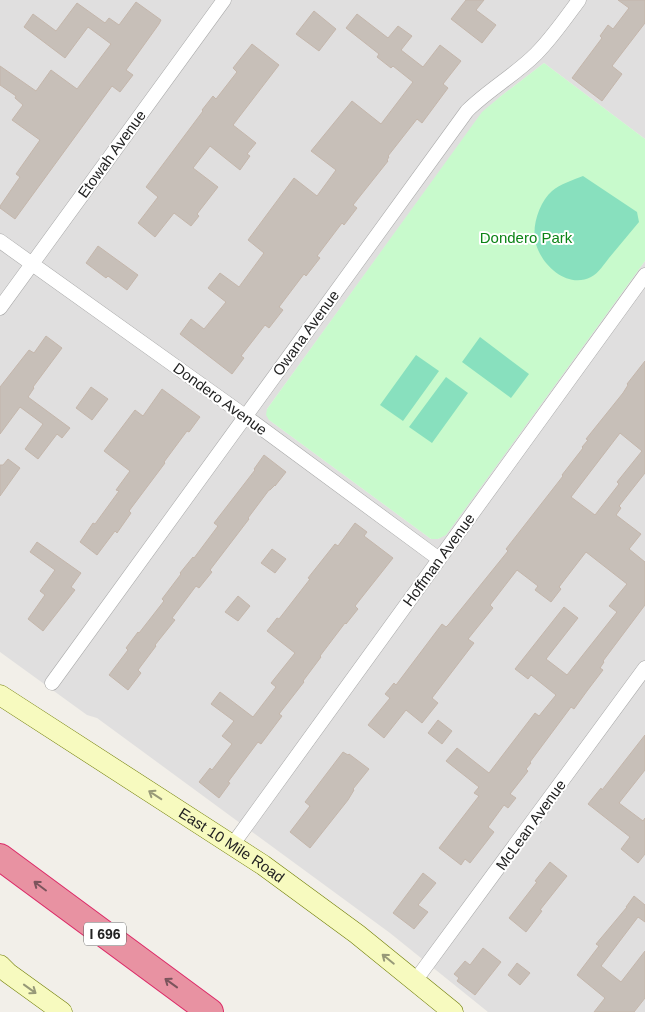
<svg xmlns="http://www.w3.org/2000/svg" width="645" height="1012" viewBox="0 0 645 1012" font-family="Arial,sans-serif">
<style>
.residential{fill:#e0dfdf}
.park{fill:#c8facc}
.pitch{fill:#88e0be}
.building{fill:#c7bfb8;stroke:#c4b6ab;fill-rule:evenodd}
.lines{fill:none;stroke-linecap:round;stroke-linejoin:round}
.minor-casing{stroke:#a9a9a9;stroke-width:15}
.secondary-casing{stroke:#707d05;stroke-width:21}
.motorway-casing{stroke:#dc2a67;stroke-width:28}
.minor{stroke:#fff;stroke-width:14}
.secondary{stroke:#f7fabf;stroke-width:20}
.motorway{stroke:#e892a2;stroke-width:26}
.oneway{stroke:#979978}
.oneway2{stroke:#7b545c}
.labels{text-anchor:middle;stroke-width:4;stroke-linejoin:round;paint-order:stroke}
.shield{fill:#fff;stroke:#646464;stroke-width:1}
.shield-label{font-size:14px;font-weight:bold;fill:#222}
.street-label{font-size:15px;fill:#222;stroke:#fff}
.park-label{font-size:15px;fill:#0c8416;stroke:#fff}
</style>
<rect width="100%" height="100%" fill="#f2efe9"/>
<path class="residential" d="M0 0H645V139L544 63 501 96 482 113 267 409 269 420 431 539H438L446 534 645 261V1012H488L390 933 97 718 87 715 0 652Z"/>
<path class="park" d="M544 63 645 139V261L446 535 438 539H431L269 420 266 415 267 409 482 112 501 96Z"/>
<path class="pitch" d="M583 176 637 212 639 222C629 234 619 246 609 258 604 264 599 273 591 277 568 289 542 266 536 244 531 228 539 202 552 191 560 184 573 180 583 176Z
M480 337 529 374 511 398 462 362Z
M416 355 439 371 403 421 380 405Z
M446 377 468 393 432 443 409 427Z"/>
<path class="building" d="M466 0H484L476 10 496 25 482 43 451 19Z
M618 0H645V23L612 66 622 74 602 101 572 78 602 38 600 36 608 25 613 29 629 8Z
M136 2 161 20 159 24 126 70 133 75 120 92 112 86 15 219 0 208V206L20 177 16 174 40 140 12 120 23 105 15 98 16 96 0 85V66L36 91 51 70 77 89 111 44 88 27 65 58 24 27 33 14 56 31 77 3 105 23 109 18 119 25Z
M314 11 336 29 319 51 296 34Z
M357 14 388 38 398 26 412 36 401 50 423 67 440 45 461 61 443 84 448 88 422 123 417 119 388 156 389 157 387 160 388 161 353 205 357 208 344 225 342 223 317 256 320 258 306 276 304 274 279 307 283 310 269 328 265 325 241 356 244 358 232 374 180 334 191 319 204 329 226 302 208 288 220 273 239 287 264 253 248 240 294 178 317 196 336 170 311 151 352 101 381 124 413 82 393 66 391 68 377 57 379 54 346 28Z
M252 44 279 65 233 125 256 143 247 154 250 156 240 170 210 146 193 168 218 187 197 214 199 216 191 226 174 213 155 237 138 223 158 197 146 187 203 111 202 110 213 96 216 99 237 72 233 68Z
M98 246 138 275 127 290 108 276 106 278 86 263Z
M46 336 62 348 33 387 34 388 28 397 70 428 62 438 57 434 38 459 25 449 43 424 20 407 0 434V387L29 350 34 353Z
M645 361V473L619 506 621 508 616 515 641 534 629 549 645 562V605L603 661 604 662 600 668 603 670 587 691 574 709 571 707 530 762 531 763 526 769 528 771 510 794 516 798 508 808 504 805 488 827 494 832 470 863 465 859 461 865 439 848 479 796 474 793 479 787 446 761 457 748 489 773 535 713 539 716 556 695 531 675 528 679 515 669 564 607 578 618 546 659 567 675 617 612 609 606 627 584 586 552 559 587 561 589 551 602 535 590 538 586 517 570 490 605 493 608 468 639 474 643 432 698 438 703 422 723 406 710 384 738 368 725 390 698 385 694 394 683 396 685 442 624 446 627 449 624 508 551 506 549 563 476 562 475 583 448 582 447 588 440 586 439 623 393 628 385 627 384ZM620 433 642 451 617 482 619 484 595 515 571 497Z
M91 387 108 399 92 420 76 408Z
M162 389 200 417 189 432 187 431 164 462 165 463 129 511 131 513 117 533 115 531 97 555 80 542 93 523 95 524 119 491 116 490 130 471 104 451 135 410 143 416Z
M264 455 286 472 275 486V485L270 490H269L248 518 249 519 210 570 212 572 199 588 196 586 172 618 175 620 155 645 156 646 138 670 141 673 128 690 109 675 128 650 126 648 138 632 139 633 164 601 162 599 181 574 180 573 193 557 194 558 218 526 214 523 255 470 254 469Z
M8 459 20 468 0 496V465H3Z
M355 523 367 532 364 536 393 558 355 606 358 609 346 624 345 623 320 656 321 657 303 681 304 682 279 714 282 716 261 744 258 742 228 782 230 783 219 798 199 782 210 768 212 770 232 744 222 736 234 721 211 704 220 692 253 717 276 687 271 683 295 653 267 631 277 618 279 619 310 579 308 578 335 544 338 546Z
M37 542 81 573 71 587 75 590 43 631 28 619 45 595 40 591 55 570 30 552Z
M272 549 286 559 275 573 261 563Z
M238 596 250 606 238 621 225 612Z
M438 720 452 731 442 744 428 733Z
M645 735V770L619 803 643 821 645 818V854L638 863 621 849 630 837 588 804 601 788 602 790Z
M343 752 348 755 349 754 369 769 353 789 354 790 348 800 310 848 290 832 310 806 305 802Z
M550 862 567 876 540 910 542 911 526 932 509 918 537 882 535 881Z
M423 873 436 883 418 905 428 912 414 929 393 913Z
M634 896 645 905V922L638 917 601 966 621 982 645 951V998L634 1012H594L605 998 577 975 599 946 596 944 627 907H626Z
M483 948 501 962 475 995 457 981 459 978 454 974 465 961 470 965Z
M517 963 530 973 520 985 508 975Z"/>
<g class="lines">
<g class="minor-casing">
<path id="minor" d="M0 241 245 416 439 559
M0 308 224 0
M52 683 467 111C488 90 515 75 536 54 552 38 565 19 579 0
M233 844 645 275
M415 981 645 668"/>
</g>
<g class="secondary-casing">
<g id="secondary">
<path id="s1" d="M0 695 263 865 357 934 453 1012"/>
<path d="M0 965 8 973 62 1012"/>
</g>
</g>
<g class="motorway-casing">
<path id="motorway" d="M0 857 210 1012"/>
</g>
<use href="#minor" class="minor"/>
<use href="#secondary" class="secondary"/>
<use href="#motorway" class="motorway"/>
</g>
<defs><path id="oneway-shaft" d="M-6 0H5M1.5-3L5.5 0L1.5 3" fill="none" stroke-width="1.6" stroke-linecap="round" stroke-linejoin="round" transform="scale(1.25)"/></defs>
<g class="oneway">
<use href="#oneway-shaft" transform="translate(155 795) rotate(-147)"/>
<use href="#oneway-shaft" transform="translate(388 959) rotate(-141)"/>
<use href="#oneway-shaft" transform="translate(30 989) rotate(36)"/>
</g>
<g class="oneway2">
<use href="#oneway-shaft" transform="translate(40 886) rotate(-143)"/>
<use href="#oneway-shaft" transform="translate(171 983) rotate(-144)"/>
</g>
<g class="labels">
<rect class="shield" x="84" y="922.5" width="42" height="23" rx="4"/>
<g class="shield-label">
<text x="105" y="939">I 696</text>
</g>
<g class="street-label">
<text transform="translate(112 154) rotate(-54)" y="5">Etowah Avenue</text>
<text transform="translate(306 333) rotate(-54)" y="5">Owana Avenue</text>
<text transform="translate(220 399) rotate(36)" y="5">Dondero Avenue</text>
<text transform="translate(439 560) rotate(-54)" y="5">Hoffman Avenue</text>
<text transform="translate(531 825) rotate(-54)" y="5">McLean Avenue</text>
<text dy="5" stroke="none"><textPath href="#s1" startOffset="276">East 10 Mile Road</textPath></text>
</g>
<g class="park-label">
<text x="526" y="243">Dondero Park</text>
</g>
</g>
</svg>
